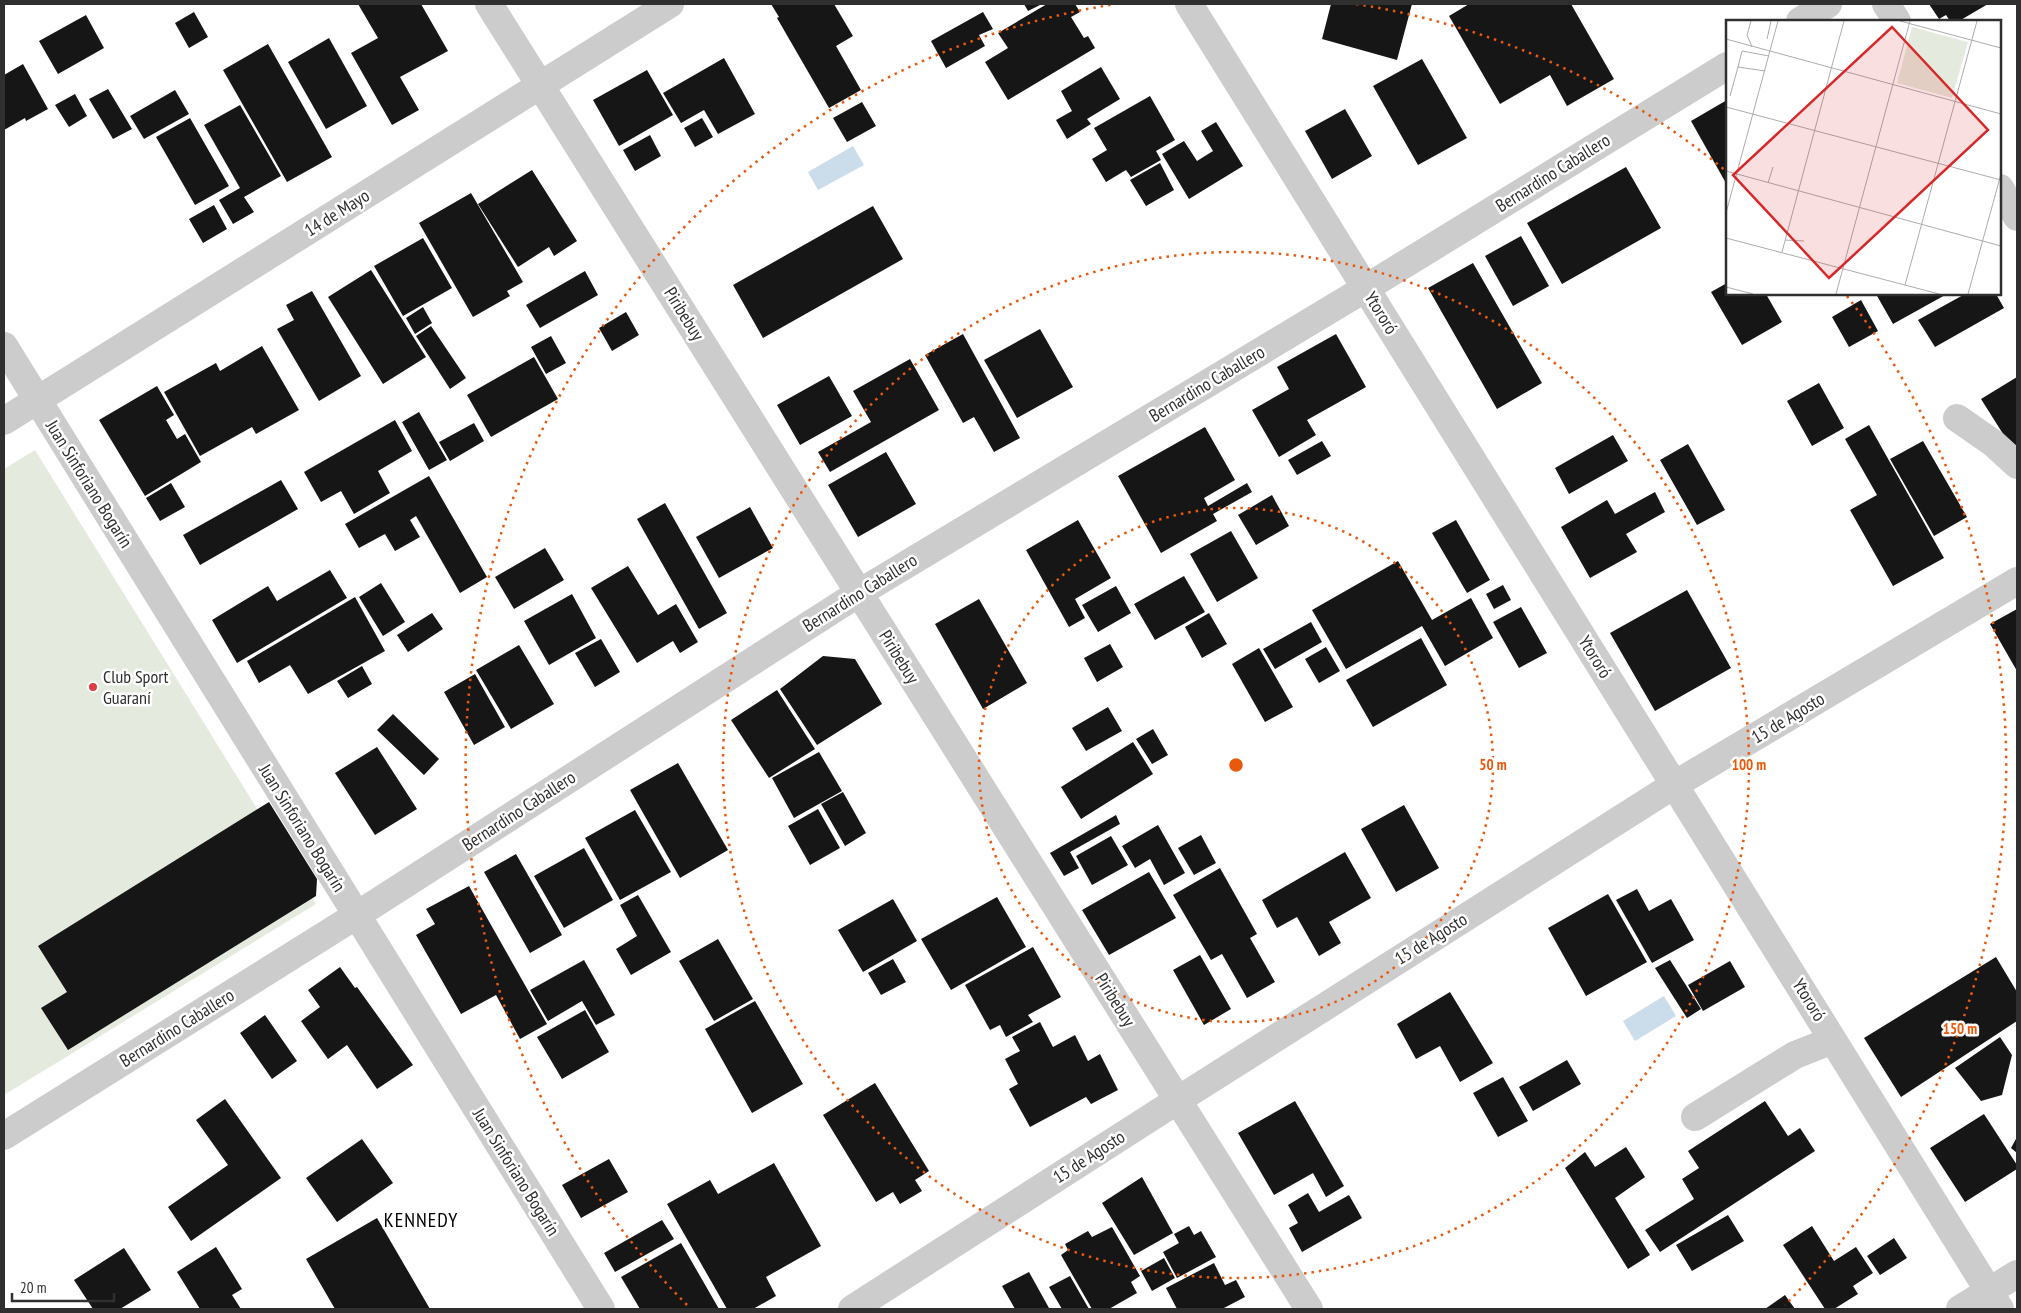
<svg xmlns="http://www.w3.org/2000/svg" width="2021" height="1313" viewBox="0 0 2021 1313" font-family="'PT Sans Narrow',sans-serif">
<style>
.green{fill:#e4ebde}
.water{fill:#cbdcea}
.building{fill:#161616}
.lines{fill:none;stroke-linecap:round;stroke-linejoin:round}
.minor{stroke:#ccc;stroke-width:28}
.ring{fill:none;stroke:#e8590c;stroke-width:2.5;stroke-dasharray:2.5 5}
.poi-dot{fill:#da3d42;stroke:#fff;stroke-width:2}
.labels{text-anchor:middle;stroke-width:5;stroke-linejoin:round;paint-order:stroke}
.street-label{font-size:18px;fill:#2f2f2f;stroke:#fff}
.poi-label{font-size:18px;fill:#2f2f2f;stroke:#fff;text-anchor:start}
.quarter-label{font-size:20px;letter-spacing:1px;fill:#000;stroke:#fff}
.inset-road{fill:none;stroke:#acacac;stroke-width:1}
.view{fill:#d62828;fill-opacity:0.15;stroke:#d62828;stroke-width:2.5}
.inset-edge{fill:none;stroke:#2f2f2f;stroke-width:2.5}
.centre{fill:#e8590c;stroke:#fff;stroke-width:2.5}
.ring-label{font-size:15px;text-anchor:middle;font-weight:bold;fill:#e8590c;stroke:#fff;stroke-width:5;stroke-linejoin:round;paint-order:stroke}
</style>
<rect width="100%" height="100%" fill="#fff"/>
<path class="green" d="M35 450 316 904 4 1095V469Z"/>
<path class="water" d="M853 146 864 165 818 190 808 172Z
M1664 996 1676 1016 1635 1041 1623 1021Z"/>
<path class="building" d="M358 4H421L448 51 400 77 419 110 392 125 351 53 378 38Z
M771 4H834L853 36 836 46 861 90 829 108 777 18 779 17Z
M1024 4H1042L1028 11Z
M1047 4H1075L1080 12 1071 17 1084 38 1088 36 1095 48 1008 100 985 62 1008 48 998 33Z
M1331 4H1412L1397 60 1322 39Z
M1469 4H1571L1614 79 1567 106 1550 75 1500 104 1449 16Z
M1929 4H1988L1959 21H1950L1946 15 1939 19Z
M194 12 208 37 189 48 175 23Z
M983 12 993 29 979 35 985 46 946 68 931 41Z
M86 15 104 48 58 74 39 41Z
M329 38 367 106 326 129 288 62Z
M268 44 332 157 287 182 223 70Z
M724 58 755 114 718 134 704 110 681 123 663 93Z
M1422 59 1467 138 1418 165 1373 86Z
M23 64 48 109 26 121 25 118 4 130V75Z
M1101 67 1120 99 1087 119 1091 124 1067 139 1056 120 1072 111 1061 91Z
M647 70 673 115 619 146 593 100Z
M108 89 132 129 113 139 89 99Z
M175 90 189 114 144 139 130 116Z
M75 94 87 116 69 127 55 105Z
M1150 96 1175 140 1156 151 1161 160 1131 177 1126 170 1106 182 1092 159 1107 150 1094 128Z
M1727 100V185L1691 121Z
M862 102 876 126 847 142 833 118Z
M240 105 281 176 244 197 254 212 233 224 219 200 240 188 204 125Z
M1345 109 1372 156 1332 179 1305 131Z
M190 118 229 186 195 205 156 137Z
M702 118 713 137 695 147 684 128Z
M1216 122 1243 166 1189 199 1162 154 1184 141 1197 161 1213 151 1201 131Z
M650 135 661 156 635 171 623 150Z
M1160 163 1174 190 1146 206 1130 180Z
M1626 167 1661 228 1562 284 1527 223Z
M532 170 577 241 554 256 549 247 518 267 478 204Z
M471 193 523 282 507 291 510 296 473 317 419 223Z
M214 205 227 229 203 243 189 219Z
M873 206 903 259 763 338 733 285Z
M1521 236 1549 286 1513 306 1485 256Z
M423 238 452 288 403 316 374 266Z
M1473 263 1542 383 1497 409 1428 288Z
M371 270 426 357 383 384 328 297Z
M585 271 598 295 540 328 526 305Z
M1727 283V294H1766L1782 322 1742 345 1711 292Z
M312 291 361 376 319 401 277 329 294 320 286 305Z
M1876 294H1947L1893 324Z
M1965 294H1996L2004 308 1935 347 1918 320Z
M1861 300 1878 331 1849 347 1832 317Z
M423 307 432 323 415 334 406 318Z
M626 312 639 335 612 351 599 328Z
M431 326 466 378 450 389 416 336Z
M1040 329 1073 387 1017 418 984 360Z
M963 334 1020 438 994 452 974 417 963 423 925 355Z
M1336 334 1366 387 1307 420 1316 435 1279 457 1252 410 1289 389 1277 367Z
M551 336 566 363 546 374 531 347Z
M262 346 299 410 256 434 252 427 200 456 164 392 216 363 220 371Z
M534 357 558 399 491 437 467 395Z
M910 359 939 410 830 472 818 452 871 422 853 391Z
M829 376 852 416 800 445 777 405Z
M2017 377V456L1981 399Z
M1819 383 1844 428 1812 446 1787 401Z
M157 386 174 415 166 420 177 439 185 434 201 462 145 496 99 420Z
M419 412 447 460 429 470 402 422Z
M395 420 412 451 378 471 390 493 354 514 341 491 321 502 304 472Z
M474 423 484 441 450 461 439 442Z
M1869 425 1944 558 1893 586 1850 510 1877 495 1845 439Z
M1205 427 1235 480 1204 498 1208 506 1247 483 1252 492 1213 514 1217 521 1161 553 1118 476Z
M1613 435 1628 461 1569 494 1555 468Z
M1322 441 1331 456 1297 475 1288 460Z
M1923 441 1967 517 1934 536 1890 459Z
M1688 444 1725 510 1697 525 1660 460Z
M886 452 916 504 858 537 828 485Z
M429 476 487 577 460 593 416 516 410 520 420 537 395 551 385 534 359 548 345 524Z
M281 480 298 509 200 565 183 535Z
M171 483 185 507 160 521 146 498Z
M1655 492 1665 512 1626 534 1637 552 1590 578 1561 527 1607 500 1615 514Z
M1272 495 1289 526 1256 545 1238 515Z
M665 503 727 613 699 629 637 519Z
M750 507 773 548 719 578 696 537Z
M1078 520 1111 578 1075 599 1085 618 1069 627 1026 550Z
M1456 520 1490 580 1467 593 1432 533Z
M1231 531 1258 578 1217 602 1190 554Z
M545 548 564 580 514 609 495 577Z
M1398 561 1432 620 1471 598 1493 638 1445 666 1422 626 1346 669 1312 610Z
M628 566 658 615 676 604 698 642 680 653 673 641 637 663 591 588Z
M330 570 347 598 237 663 212 620 268 586 277 601Z
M1184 576 1205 612 1155 640 1134 604Z
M381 583 405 622 383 636 359 597Z
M1503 585 1511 600 1494 609 1486 594Z
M1116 586 1131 613 1098 632 1082 605Z
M1687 590 1731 668 1655 711 1610 633Z
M572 594 596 638 549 665 524 621Z
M355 597 385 651 308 694 290 665 259 683 247 661Z
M979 599 1027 683 983 709 935 624Z
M1521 607 1547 653 1519 668 1493 622Z
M2017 609V671L1990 624Z
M432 613 443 629 408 652 397 635Z
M1209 613 1227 644 1202 658 1185 627Z
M1311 622 1322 642 1275 669 1263 649Z
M1421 638 1447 685 1373 727 1346 680Z
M601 639 620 672 595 687 575 653Z
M1110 644 1123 667 1097 682 1084 658Z
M519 645 554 704 511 729 476 670Z
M1326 647 1340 671 1319 683 1305 659Z
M1259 648 1293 707 1265 722 1232 664Z
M823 656 855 659 882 704 817 745 780 689Z
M362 666 372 684 348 698 337 681Z
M475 674 505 727 474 745 444 692Z
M777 690 815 749 769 778 731 720Z
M1108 707 1122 731 1086 751 1072 728Z
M393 714 439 759 424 775 377 730Z
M1153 729 1168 755 1152 764 1136 739Z
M1133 742 1153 774 1081 819 1061 787Z
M377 747 417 809 375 835 335 773Z
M819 752 842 791 794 818 772 778Z
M678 763 728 850 680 878 630 790Z
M843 792 866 833 845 846 821 804Z
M269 802 317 879 316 896 68 1050 41 1008 67 992 38 946Z
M1404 805 1439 868 1396 892 1361 829Z
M818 809 840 848 810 865 788 826Z
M635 810 671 872 620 900 585 838Z
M1116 815 1120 824 1070 852 1079 868 1064 876 1050 853Z
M1158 825 1185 873 1164 885 1150 859 1135 868 1122 846Z
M1201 835 1216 863 1194 875 1178 848Z
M1111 836 1128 865 1092 885 1076 856Z
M584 848 613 900 564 928 534 876Z
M1345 852 1371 898 1329 922 1341 943 1319 956 1297 917 1277 928 1262 900Z
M516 854 562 935 530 953 484 872Z
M1220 868 1257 934 1250 938 1275 982 1247 998 1222 954 1211 960 1173 895Z
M1149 872 1176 918 1109 955 1082 910Z
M469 886 547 1024 520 1039 496 995 461 1014 416 935 435 924 426 909Z
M1637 889 1649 911 1671 899 1694 940 1652 963 1616 900Z
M1608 894 1647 962 1586 996 1548 928Z
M638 895 671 952 631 975 616 949 637 936 620 905Z
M997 897 1026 947 951 990 921 939Z
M893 899 917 941 863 972 838 930Z
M718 939 753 999 714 1021 679 961Z
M1033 947 1061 997 1028 1015 1033 1022 1006 1037 1000 1025 990 1030 965 985Z
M1200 955 1231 1009 1204 1025 1173 970Z
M1996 957 2017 992V1021L1901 1097 1864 1038Z
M893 959 906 982 881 995 868 973Z
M584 960 615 1015 596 1025 582 1001 548 1021 530 990Z
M1670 960 1701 1009 1687 1018 1655 968Z
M1730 961 1745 987 1703 1011 1688 985Z
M340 967 355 988 357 987 413 1065 377 1089 347 1045 328 1059 301 1021 320 1007 308 990Z
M1450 992 1493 1063 1460 1082 1440 1046 1416 1059 1397 1024Z
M755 1001 803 1084 752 1113 705 1029Z
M585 1010 609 1052 562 1079 537 1037Z
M265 1015 297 1061 272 1079 240 1033Z
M1040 1022 1053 1047 1075 1035 1088 1061 1100 1054 1118 1090 1091 1104 1086 1097 1030 1127 1009 1089 1018 1084 1005 1059 1020 1051 1012 1037Z
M2000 1037 2012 1055 2002 1095 1981 1101 1955 1068Z
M1567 1060 1581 1084 1533 1111 1519 1087Z
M1503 1077 1528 1121 1498 1137 1473 1093Z
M875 1083 929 1171 915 1180 922 1191 900 1204 893 1192 876 1202 823 1115Z
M225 1099 281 1178 191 1241 168 1207 228 1165 196 1120Z
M1295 1101 1344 1186 1326 1197 1313 1173 1274 1195 1238 1133Z
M1765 1101 1788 1136 1800 1128 1815 1151 1660 1252 1645 1230 1694 1199 1682 1179 1699 1168 1688 1151Z
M1984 1114 2017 1165V1169L1965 1202 1930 1148Z
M2017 1137V1153L2011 1148Z
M362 1139 393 1183 337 1222 306 1178Z
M1626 1147 1645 1177 1615 1198 1650 1255 1628 1269 1565 1168 1585 1152 1595 1167Z
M609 1159 628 1192 581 1218 562 1185Z
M774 1163 821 1246 766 1277 776 1296 753 1309H727L667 1204 710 1180 718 1194Z
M1142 1177 1173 1233 1134 1255 1102 1203Z
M1308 1193 1319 1212 1349 1195 1362 1218 1302 1252 1289 1228 1298 1223 1288 1205Z
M1728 1215 1744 1241 1692 1271 1676 1245Z
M377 1218 430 1309H335L306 1259Z
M662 1220 674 1239 615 1272 604 1253Z
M1189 1226 1194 1235 1201 1231 1216 1257 1177 1278 1163 1252 1179 1243 1174 1234Z
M1812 1226 1834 1261 1856 1247 1873 1273 1853 1286 1858 1294 1834 1309H1825L1783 1245Z
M1112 1227 1140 1276 1131 1282 1137 1293 1109 1309H1092L1061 1255 1068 1250 1065 1244 1088 1231 1092 1237Z
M1894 1238 1907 1258 1880 1275 1867 1256Z
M681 1243 719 1309H640L621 1277Z
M216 1247 242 1289 232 1295 241 1309H200L177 1272Z
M124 1248 151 1290 120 1309H93L74 1280Z
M1164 1258 1175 1278 1152 1291 1141 1271Z
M1214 1263 1225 1285 1236 1280 1245 1297 1222 1309H1177L1166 1288Z
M1029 1272 1049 1308 1047 1309H1015L1002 1286Z
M1070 1276 1089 1309H1062L1049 1287Z
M1785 1295 1795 1309H1765Z"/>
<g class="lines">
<path class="minor" d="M489 4 1309 1309
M1189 4 2000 1309
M1886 4 1897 21
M1800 21 1828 4
M2000 188 2017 217
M4 346 601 1309
M1957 418 1993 443 2017 465
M4 421 670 4
M1695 1117 1795 1055 1833 1040
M4 1136 357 915 859 593 1366 288 1727 66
M852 1309 1178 1100 1674 785 2017 581
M1960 1309 2017 1274"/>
</g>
<g class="ring">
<circle cx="1236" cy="765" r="257"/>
<circle cx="1236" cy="765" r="513"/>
<path d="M687 1305A770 770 0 0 1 1116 4M1356 4A770 770 0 0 1 1726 171M1847 296A770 770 0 0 1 1785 1305"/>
</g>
<circle class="poi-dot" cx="93" cy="687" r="5"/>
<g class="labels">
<g class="street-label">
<text transform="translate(1553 173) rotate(-32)" y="6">Bernardino Caballero</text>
<text transform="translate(337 213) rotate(-32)" y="6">14 de Mayo</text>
<text transform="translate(1381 313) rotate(58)" y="6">Ytororó</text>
<text transform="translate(684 314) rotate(58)" y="6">Piribebuy</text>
<text transform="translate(1207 384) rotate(-31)" y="6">Bernardino Caballero</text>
<text transform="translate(89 484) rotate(58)" y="6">Juan Sinforiano Bogarín</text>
<text transform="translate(860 593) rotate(-32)" y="6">Bernardino Caballero</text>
<text transform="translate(899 657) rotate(58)" y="6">Piribebuy</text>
<text transform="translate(1595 657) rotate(58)" y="6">Ytororó</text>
<text transform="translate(1788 718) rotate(-31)" y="6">15 de Agosto</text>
<text transform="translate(519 811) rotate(-33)" y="6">Bernardino Caballero</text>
<text transform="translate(302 828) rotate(58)" y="6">Juan Sinforiano Bogarín</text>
<text transform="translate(1431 939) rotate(-32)" y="6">15 de Agosto</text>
<text transform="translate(1115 1000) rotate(58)" y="6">Piribebuy</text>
<text transform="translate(1809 1000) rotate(58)" y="6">Ytororó</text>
<text transform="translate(177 1028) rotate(-32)" y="6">Bernardino Caballero</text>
<text transform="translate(1089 1157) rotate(-33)" y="6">15 de Agosto</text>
<text transform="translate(516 1172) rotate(58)" y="6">Juan Sinforiano Bogarín</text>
</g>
<g class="poi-label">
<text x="103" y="683">Club Sport<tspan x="103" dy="21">Guaraní</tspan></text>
</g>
<g class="quarter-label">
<text x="421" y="1227">KENNEDY</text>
</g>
</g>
<g transform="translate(1726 20)">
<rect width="275" height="275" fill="#fff"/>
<path d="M186 7 242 22 226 78 171 63Z" fill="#e4ebde"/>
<path class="inset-road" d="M25 1 21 15 26 27M174 1 275 28M0 19 275 94M41 19 45 1M39 51 12 47 16 31 43 36M4 76 12 47M0 87 275 160M0 151 275 226M42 163 47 147M0 193 52 1M0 218 213 274M59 220 78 221M56 232 118 1M179 265 251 1M0 267 27 274M110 274 184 1M242 274 275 154"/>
<path class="view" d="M166 7 262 110 103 258 7 155Z"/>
<rect width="275" height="275" class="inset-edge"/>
</g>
<circle cx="1236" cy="765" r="8" class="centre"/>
<g class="ring-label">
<text x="1493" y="770">50 m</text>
<text x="1749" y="770">100 m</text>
<text x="1960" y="1034">150 m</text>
</g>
<rect width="2021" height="1313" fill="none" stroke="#2f2f2f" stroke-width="10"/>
<path d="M12 1293v8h102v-8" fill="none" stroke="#2f2f2f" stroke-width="2.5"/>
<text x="20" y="1293" font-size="15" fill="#2f2f2f" stroke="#ffffff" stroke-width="4" paint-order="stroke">20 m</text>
</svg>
